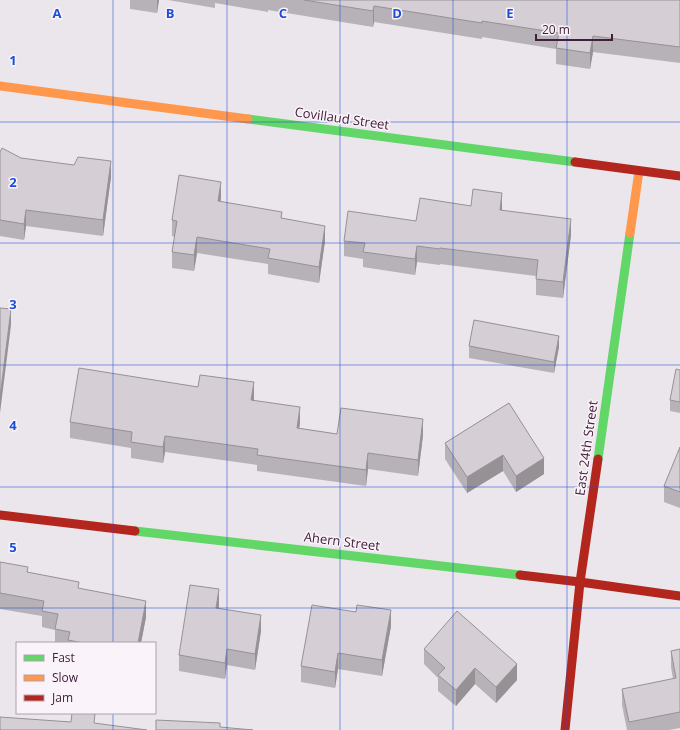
<svg xmlns="http://www.w3.org/2000/svg" width="680" height="730" viewBox="0 0 680 730" font-family="'Open Sans',sans-serif">
<style>
.lines{fill:none;stroke-linecap:round;stroke-linejoin:round}
.fast{stroke:#63d668;stroke-width:9}
.slow{stroke:#ff974d;stroke-width:9}
.jam{stroke:#b3261e;stroke-width:9}
.wall{fill:#b7b2b7}
.shaded-wall{fill:#959195}
.building{fill:#d5cfd5;stroke:#959195}
.grid{fill:none;stroke:#1d4ed8;stroke-width:1;stroke-opacity:0.55}
.labels{text-anchor:middle;stroke-width:3;stroke-linejoin:round;paint-order:stroke}
.street-label{font-size:13px;fill:#42203a;stroke:#faf4fa}
.grid-label{font-size:13px;text-anchor:middle;font-weight:bold;fill:#1d4ed8;stroke:#faf4fa;stroke-width:3;stroke-linejoin:round;paint-order:stroke}
</style>
<rect width="100%" height="100%" fill="#ebe6eb"/>
<g class="lines">
<path class="fast" d="M248 119 575 162
M598 459 630 233
M135 531 520 575"/>
<path class="slow" d="M0 86 248 119
M630 233 639 171"/>
<path class="jam" d="M575 162 680 176
M0 515 135 531
M520 575 580 582 680 596
M565 730 580 582 598 459"/>
</g>
<path class="wall" d="M130 0H159L157 13 130 9Z
M168 0H680V63L593 52 590 69 556 64V49L482 37V39L374 22 373 27 268 10V12L215 3V8Z
M0 152 21 158 111 177 103 236 26 226 24 240 0 236Z
M221 198 220 202 282 218 325 241 319 283 268 274V264L197 253 194 271 172 268V252L175 237 172 236V220Z
M501 210 571 235 563 298 536 295V276L440 264V265L417 262 415 275 363 267V259L344 256V241L416 221Z
M469 346 559 347 554 373 469 358Z
M680 370V413L670 411V400Z
M254 398V400L300 423 299 428 337 434 423 435 418 476 368 469 366 486 257 471V465L165 452 163 463 131 458V448L70 438V422Z
M509 403 544 474 516 492 503 471 467 493 445 459V443Z
M680 447V508L664 502V486Z
M0 562 28 572 79 589 146 617 141 643H55V630L42 627V616L0 609Z
M219 605V608L261 631 255 670 227 665 225 679 179 671V655Z
M391 626 382 676 338 669 335 688 301 682V666Z
M424 649 517 680 496 703 475 684 456 706 438 691V678L424 664Z
M680 649V728L669 730H627L622 705V689L673 679 671 667V651Z"/>
<path class="shaded-wall" d="M157 0H159L157 13Z
M374 6V22L373 27V11Z
M593 36V52L590 69V53Z
M111 161V177L103 236V220Z
M221 182V198L218 217V201Z
M502 193V209L500 226V210Z
M26 210V226L24 240V224Z
M571 219V235L563 298V282Z
M325 226V241L319 283V267Z
M197 237V253L194 271V255Z
M417 246V262L415 275V259Z
M11 309V325L0 413V397Z
M559 336V347L554 373V362Z
M254 382V398L251 416V400Z
M300 407V423L297 444V428Z
M423 419V435L418 476V460Z
M165 436V452L163 463V447Z
M368 453V469L366 486V470Z
M503 455V471L467 493V477Z
M544 458V474L516 492V476Z
M219 589V605L216 624V608Z
M146 601V617L141 643H138Z
M391 610V626L382 676V660Z
M261 615V631L255 670V654Z
M227 649V665L225 679V663Z
M338 653V669L335 688V672Z
M517 664V680L496 703V687Z
M475 668V684L456 706V690Z"/>
<path class="building" d="M304 0H680V47L593 36 590 53 556 48 559 33 482 21V23L374 6 373 11Z
M2 148 21 158 74 165 78 157 111 161 103 220 26 210 24 224 0 220V152Z
M179 175 221 182 218 201 282 212 281 218 325 226 319 267 268 258 270 249 197 237 194 255 172 252 177 221 172 220Z
M473 189 502 193 500 210 571 219 563 282 536 279 538 260 440 248V249L417 246 415 259 363 252 365 243 344 241 348 211 416 221 420 198 471 206Z
M0 308 11 309 0 397Z
M474 320 559 336 554 362 469 346Z
M79 368 198 387 200 375 254 382 251 400 300 407 297 428 337 434 341 408 423 419 418 460 368 453 366 470 257 455 258 449 165 436 163 447 131 442 132 432 70 422Z
M676 369 680 370V402L670 400Z
M509 403 544 458 516 476 503 455 467 477 445 443Z
M680 447V492L664 486Z
M0 562 28 567 27 572 79 582 78 588 146 601 138 643H84L68 640 70 632 55 629 58 614 42 611 44 601 0 593Z
M190 585 219 589 216 608 261 615 255 654 227 649 225 663 179 655Z
M312 605 356 612 357 605 391 610 382 660 338 653 335 672 301 666Z
M457 611 517 664 496 687 475 668 456 690 438 675 445 668 424 649Z
M680 649V712L629 722 622 689 676 678 671 651Z
M72 713H89L95 714 94 723 147 730H0V717L71 722Z
M156 720 220 723V727L253 730H156Z"/>
<path class="grid" d="M113 0V643M227 0V730M340 0V730M453 0V730M567 0V730M0 122H680M0 243H680M0 365H680M0 487H680M0 608H680M113 713V730"/>
<g class="labels">
<g class="street-label">
<text transform="translate(342 118) rotate(8)" y="5">Covillaud Street</text>
<text transform="translate(586 448) rotate(-82)" y="5">East 24th Street</text>
<text transform="translate(342 541) rotate(7)" y="5">Ahern Street</text>
</g>
</g>
<g class="grid-label">
<text x="57" y="18">A</text>
<text x="170" y="18">B</text>
<text x="283" y="18">C</text>
<text x="397" y="18">D</text>
<text x="510" y="18">E</text>
<text x="13" y="65">1</text>
<text x="13" y="187">2</text>
<text x="13" y="309">3</text>
<text x="13" y="430">4</text>
<text x="13" y="552">5</text>
</g>
<rect x="16" y="642" width="140" height="72" fill="#faf4fa" stroke="#b09fad"/>
<rect x="24" y="655" width="20" height="6" fill="#63d668" stroke="#b09fad"/>
<text x="52" y="662" font-size="12" fill="#42203a">Fast</text>
<rect x="24" y="675" width="20" height="6" fill="#ff974d" stroke="#b09fad"/>
<text x="52" y="682" font-size="12" fill="#42203a">Slow</text>
<rect x="24" y="695" width="20" height="6" fill="#b3261e" stroke="#b09fad"/>
<text x="52" y="702" font-size="12" fill="#42203a">Jam</text>
<path d="M536 34v6h76v-6" fill="none" stroke="#42203a" stroke-width="2"/>
<text x="542" y="34" font-size="12" fill="#42203a" stroke="#faf4fa" stroke-width="3" paint-order="stroke">20 m</text>
</svg>
